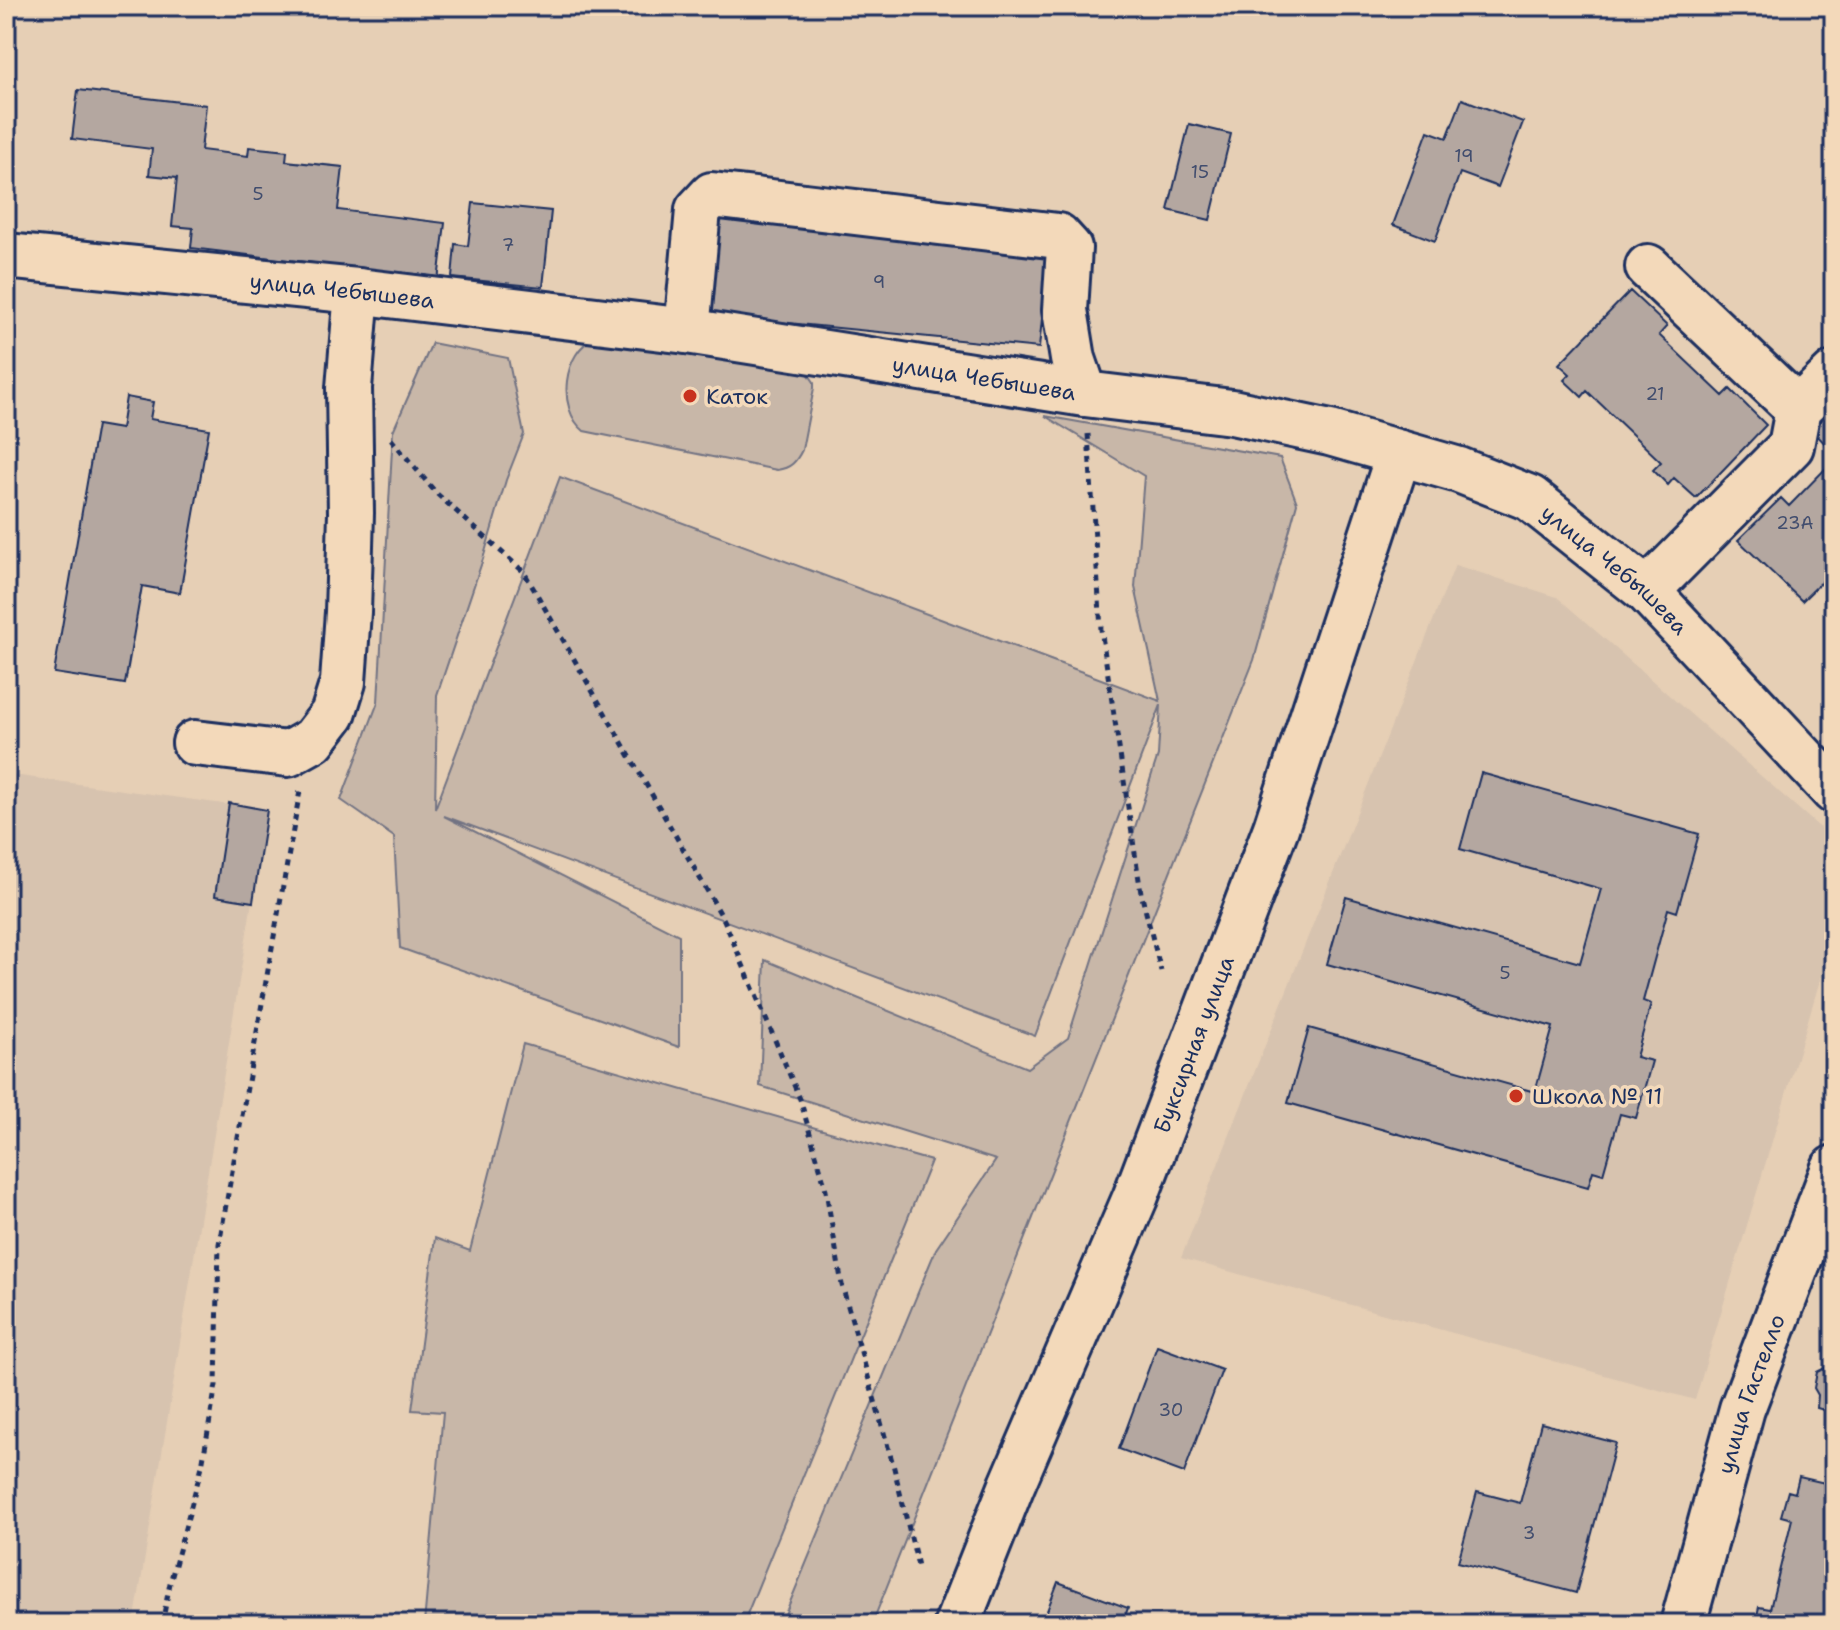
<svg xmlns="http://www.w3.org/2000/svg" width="1840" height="1630" viewBox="0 0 1840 1630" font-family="'Shantell Sans',sans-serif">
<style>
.built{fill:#d7c3af}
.green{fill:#c8b7a8;stroke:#727383;stroke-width:2}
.building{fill:#b4a7a0;stroke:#1b2f5e;stroke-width:2}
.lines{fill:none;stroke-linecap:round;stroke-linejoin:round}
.minor-casing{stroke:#1b2f5e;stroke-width:50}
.path{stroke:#1b2f5e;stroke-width:5;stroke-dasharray:6 6;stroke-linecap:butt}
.minor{stroke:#f3d9ba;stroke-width:44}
.poi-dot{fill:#c8321e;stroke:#f3d9ba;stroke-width:3}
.labels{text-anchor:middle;stroke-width:7;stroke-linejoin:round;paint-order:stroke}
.number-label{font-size:18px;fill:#414d6e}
.street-label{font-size:22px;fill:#1b2f5e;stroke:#f3d9ba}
.poi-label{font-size:22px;fill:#1b2f5e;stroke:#f3d9ba;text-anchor:start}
</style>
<rect width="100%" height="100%" fill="#e6cfb5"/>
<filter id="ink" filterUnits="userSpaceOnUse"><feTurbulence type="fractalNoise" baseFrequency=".0125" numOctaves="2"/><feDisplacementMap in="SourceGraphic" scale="16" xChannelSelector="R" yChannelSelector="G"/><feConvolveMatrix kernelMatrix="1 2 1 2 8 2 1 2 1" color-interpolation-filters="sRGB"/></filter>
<g filter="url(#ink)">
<path class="built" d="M1455 565 1557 597 1834 840V933L1695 1400 1181 1258Z
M6 774 267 810 134 1624H6Z"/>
<path class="green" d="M595 338 807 372 814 382V388L802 450C796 462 791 468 777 470L584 431C556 409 563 351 595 338Z
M432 343 508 358 524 434 506 480 483 559 437 695 435 809 560 477 1160 701 1135 587 1144 476 1045 416 1280 458 1297 503 1254 660 872 1624H781L936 1249 996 1160 760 1086 765 960 1027 1068 1068 1038 1158 755 1161 705 1035 1036 444 816 679 935V1047L400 948 394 837 341 800 378 702 393 431Z
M523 1044 931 1161 743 1624H424L443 1412 412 1410 435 1238 470 1251Z"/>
<path class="building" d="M6 49H13L9 104H6Z
M78 90 206 105 201 150 248 156 249 147 287 151 286 161 343 167 338 210 445 223 437 289 312 275 313 263 191 248 193 228 172 226 177 178 149 175 152 149 72 139Z
M1462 99 1523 122 1498 187 1460 173 1435 241 1393 225 1428 131 1447 138Z
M1189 124 1231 134 1210 220 1168 210Z
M473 203 551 211 543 287 452 278 455 244 468 246Z
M719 216 1049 250 1039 348 709 315Z
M1630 291 1667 326 1659 335 1723 396 1730 389 1766 425 1696 498 1674 478 1668 485 1653 470 1661 462 1587 391 1582 397 1564 380 1570 374 1559 364Z
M126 397 153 402 150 419 209 429 180 593 142 586 125 684 54 673 97 425 121 429Z
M1834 404V453L1810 428Z
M1834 460V570L1802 601 1738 540 1781 498 1789 506Z
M1481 773 1699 834 1677 912 1668 909 1643 1001 1651 1004 1636 1057 1652 1061 1636 1118 1620 1114 1603 1174 1593 1171 1588 1187 1288 1103 1309 1028 1535 1092 1553 1027 1327 964 1346 897 1580 963 1601 889 1460 849Z
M229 803 267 810 253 902 215 896Z
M1834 1342V1413L1817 1408 1818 1395 1814 1388 1817 1372 1827 1367Z
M1157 1346 1222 1370 1184 1473 1119 1449Z
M1541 1423 1616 1443 1576 1593 1458 1562 1477 1492 1520 1503Z
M1799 1477 1834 1485V1624H1755L1759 1607 1770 1609 1792 1519 1781 1516 1788 1491 1795 1493Z
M1058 1582 1128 1608 1122 1624H1042Z"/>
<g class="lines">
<g class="minor-casing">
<g id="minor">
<path id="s1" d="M6 256 357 291 687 331 1085 394 1232 412 1330 433 1459 470 1530 498 1647 591 1834 791"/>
<path d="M1648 267 1798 409"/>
<path d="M687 331 698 210 712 195 1058 236 1069 248 1065 310 1073 359 1085 394"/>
<path d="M1647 591 1791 446 1798 409 1834 374"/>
<path d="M195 743 288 754 313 740 333 714 343 682 348 612 351 513 349 388 357 291"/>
<path id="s2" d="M957 1624 1012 1485 1135 1198 1276 828 1399 453"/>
<path id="s3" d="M1683 1624 1742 1409 1834 1168"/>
</g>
</g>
<path class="path" d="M1088 434 1101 629 1141 893 1161 971
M391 439 437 494 524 572 724 920 800 1099 825 1185 842 1285 894 1468 919 1570
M162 1624 170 1583 202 1466 216 1385 219 1244 300 791"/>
<use href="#minor" class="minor"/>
</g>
</g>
<g class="poi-dot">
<circle cx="690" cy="396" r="8"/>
<circle cx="1516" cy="1096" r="8"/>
</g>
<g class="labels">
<g class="number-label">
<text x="1464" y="162">19</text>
<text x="1200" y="178">15</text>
<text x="258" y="200">5</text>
<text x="508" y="251">7</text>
<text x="879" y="288">9</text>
<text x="1655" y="400">21</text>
<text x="1795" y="529">23А</text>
<text x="1505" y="979">5</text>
<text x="1171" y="1416">30</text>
<text x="1529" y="1539">3</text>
</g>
<g class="street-label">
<text dy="8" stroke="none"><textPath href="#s1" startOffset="338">улица Чебышева</textPath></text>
<text dy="8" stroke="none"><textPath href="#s1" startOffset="986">улица Чебышева</textPath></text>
<text dy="8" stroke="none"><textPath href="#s1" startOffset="1658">улица Чебышева</textPath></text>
<text dy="8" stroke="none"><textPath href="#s2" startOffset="626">Буксирная улица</textPath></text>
<text dy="8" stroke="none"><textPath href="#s3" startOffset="240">улица Гастелло</textPath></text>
</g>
<g class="poi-label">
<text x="706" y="404">Каток</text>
<text x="1532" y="1104">Школа № 11</text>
</g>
</g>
<rect width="1840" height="1630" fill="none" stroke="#f3d9ba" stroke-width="32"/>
<rect x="16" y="16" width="1808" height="1598" fill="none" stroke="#1b2f5e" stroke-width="3" filter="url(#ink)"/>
</svg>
